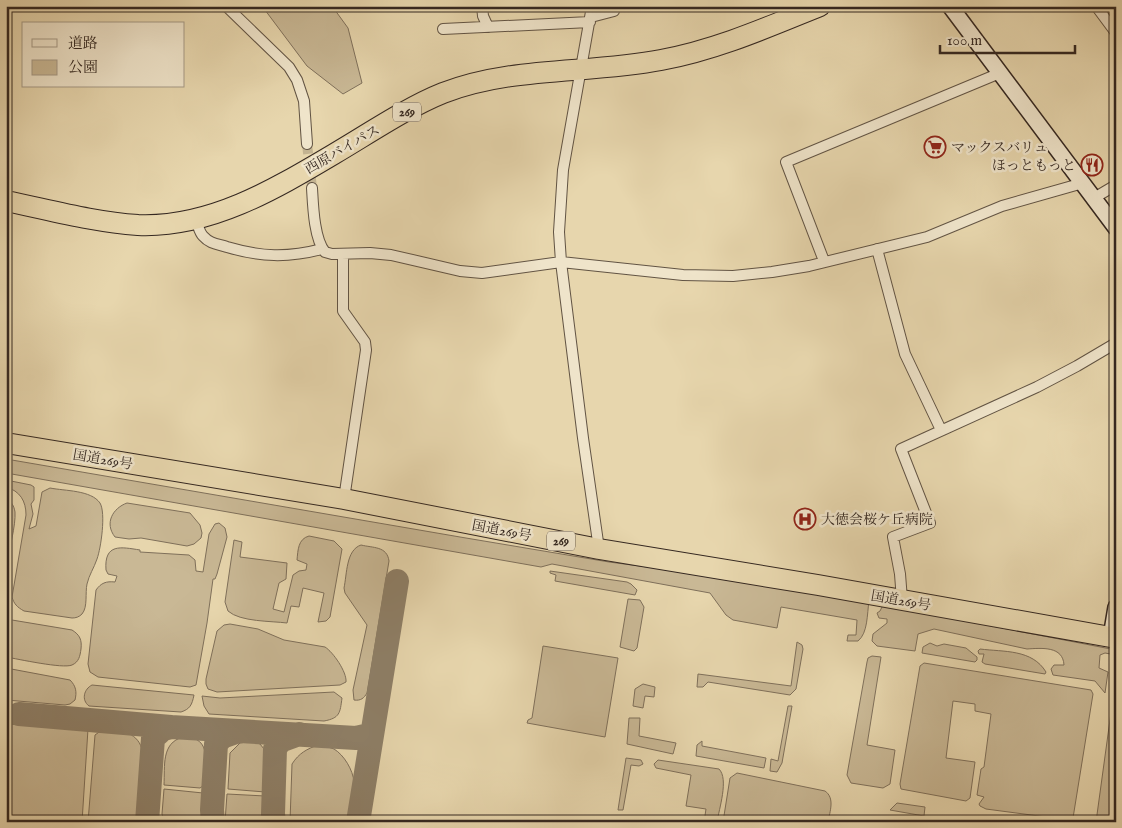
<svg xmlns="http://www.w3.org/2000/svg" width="1122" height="828" viewBox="0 0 1122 828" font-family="'IM FELL English','Noto Serif JP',serif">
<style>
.green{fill:#c9b895;stroke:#7f705b}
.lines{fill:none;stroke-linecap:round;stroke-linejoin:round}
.taxiway{stroke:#8e7f67;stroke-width:24}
.street-tunnel{stroke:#c3b391;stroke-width:10;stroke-dasharray:10 5;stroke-linecap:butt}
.street-casing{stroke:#625444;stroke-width:12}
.secondary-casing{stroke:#352821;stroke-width:18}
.highway-casing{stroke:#352821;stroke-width:22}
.street{stroke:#efe4ca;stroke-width:10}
.secondary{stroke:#efe4ca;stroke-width:15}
.highway{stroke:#e7d6ad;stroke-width:20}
.labels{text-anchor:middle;stroke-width:5;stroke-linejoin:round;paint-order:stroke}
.shield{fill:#efe4ca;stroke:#6d6054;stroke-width:1}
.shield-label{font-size:12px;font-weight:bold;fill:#352821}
.poi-label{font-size:14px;fill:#352821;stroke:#efe4ca;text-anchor:start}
.street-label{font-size:14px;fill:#352821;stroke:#efe4ca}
</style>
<rect width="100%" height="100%" fill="#e7d6ad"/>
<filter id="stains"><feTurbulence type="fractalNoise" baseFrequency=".004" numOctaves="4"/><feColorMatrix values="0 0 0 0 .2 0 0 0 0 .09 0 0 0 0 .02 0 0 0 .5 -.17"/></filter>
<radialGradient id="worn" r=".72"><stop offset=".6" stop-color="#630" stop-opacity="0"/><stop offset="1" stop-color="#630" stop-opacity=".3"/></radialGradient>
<path class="green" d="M262 6H332L348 28 362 83 343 94 307 66Z
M6 459 460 537 609 562 792 586 869 601C867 614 868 633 858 641H847L848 635H856L857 620 781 607 777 628 733 620 726 615 710 593 552 564 541 567 6 473Z
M6 480 31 485 34 487V500L31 504 33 514 29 529 36 526 42 492 50 488C65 491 91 490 100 503 106 513 101 548 97 559 94 568 89 575 87 584 85 593 88 607 82 614 79 617 76 618 72 618L24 611C17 607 14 604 12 597L26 515C26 501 20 491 6 487Z
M6 499C12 502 14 506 15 512 16 525 9 551 6 565Z
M127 503 190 513 200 525 202 533 201 538 194 544 187 546 141 538 129 539 115 537C104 523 113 508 127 503Z
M219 523 225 528 227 537 217 574 215 579H213L207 623 196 685 190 687 98 677 90 672 88 664 96 590C101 583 106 581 115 582L117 576 108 574 106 570C104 543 121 547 140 550V552L189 555 195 560 196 571 203 572 209 534 215 524Z
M309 536 334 541 342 549 330 617 326 621 318 622 324 593 303 588 299 607 291 606 287 623C272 621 240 622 228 611L225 602 234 540 242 542 240 557 287 563 286 579 279 583 273 609 284 612 293 575 299 571 306 570 307 564 297 560C298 550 298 539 309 536Z
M361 545C373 548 387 546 389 561L367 693C364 698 361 701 354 700L353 690 367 625 345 593 344 588C347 574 346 550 361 545Z
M550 571 627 582 631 584 637 590 635 595 555 581 556 575 550 573Z
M628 599 640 600 644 607 637 648 634 651 620 647Z
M883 605 1116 650V655L1105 653 1100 655 1099 668 1108 672 1105 693 1095 681 1053 675 1051 669 1054 665H1064C1063 646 1042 648 1027 649L934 629 918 634 915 651 877 646 872 641 873 634 887 623V619L879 618 877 613 880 611Z
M6 619 72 630C80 635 82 640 81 649 80 656 79 662 72 665 63 669 18 659 6 657Z
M230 624 258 629 284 640 325 647C333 652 347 672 346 682L340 685 217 692 208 689 206 684V679L217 631 224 625Z
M797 642 802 645 803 649 796 689 790 695 708 682 703 687H697L698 674 791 686Z
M930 643 937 646 944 644 966 648 977 657V660L975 662 922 653 923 647Z
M543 646 618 658 605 737 527 723 528 720 532 718Z
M980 649C1004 652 1032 649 1046 672L1045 674 985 664 982 662 984 654H979L978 651Z
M872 656 881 657 867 745 895 750 890 784 883 788 851 783 847 775 867 662 868 658Z
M924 663 1091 690 1093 694 1073 818 1069 820 986 809 980 806 979 804 984 797 977 795 981 769 984 767 991 714 975 711V704L953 701 946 758 975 762 970 798 966 801 901 789 900 784 920 666Z
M6 668 70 680C76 686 77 692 75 700L70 704 65 705 6 700Z
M1116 676V822H1096Z
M643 684 655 687 654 697 645 696 643 708 633 706 635 689Z
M92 685 194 695C192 705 190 709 181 712L89 706C81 700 84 689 92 685Z
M334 692 342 698C340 713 340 718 324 721L209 714 204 706 202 696 220 698Z
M788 706H792L782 763 777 772 770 771 771 759 778 761Z
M629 718H640L639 736 676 743 673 754 627 744Z
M7 724 88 729 82 822H6Z
M102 730C119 731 136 730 142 749L138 822H88L95 735Z
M183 737C214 736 205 767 203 786L200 788 164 785C165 766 161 743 183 737Z
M254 741 260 744 268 754 265 792 228 789 230 753 240 743Z
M702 741V746L766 758 764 768 696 756 697 745Z
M318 745C323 746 329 747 334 749 344 755 353 770 354 782 355 793 349 811 347 822H290L292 764C299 753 307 749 318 745Z
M626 758 641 760 643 764 639 766 631 765 623 810H618Z
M658 760 719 769C729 779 719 809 717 822H704L706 809 686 806 691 775 656 768 654 764Z
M737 773 825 791C835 798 830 811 828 822H723L730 778Z
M164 789 203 793 201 822H164L162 814Z
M227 794 265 796 264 822H225Z
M897 803 925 807 924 816 890 810Z"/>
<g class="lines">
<path class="taxiway" d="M19 714 171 727
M147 822 153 738 163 729 171 727 356 738 369 735 373 729
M213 822 212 810 216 744 222 737 239 731
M274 822 273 814 275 749 280 741 299 734
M358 822 397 581"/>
<path class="street-tunnel" d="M307 144 312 188"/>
<g class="street-casing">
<path id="street" d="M226 6 289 67 297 80 304 101 307 144
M482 6 483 16 488 27
M592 6 563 170 559 232 561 262 583 438 599 549
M1096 6 1116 33
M591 17 614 11
M443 29 590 22
M312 188C313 205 314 239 325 252L332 254 370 253 391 255 460 271 482 273 561 262 683 275 733 276 772 272 809 266 927 237 1002 206 1083 183
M1094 198 1116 185
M195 219C198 224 199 232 203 236 210 244 218 244 227 247 261 257 287 258 322 249
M877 249 905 354 941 430
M343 254V311L365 342 366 350 344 499
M824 261 786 162 1000 73
M902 600 900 574 893 537 930 523 901 449 1037 387 1077 366 1116 343"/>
</g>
<g class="secondary-casing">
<path id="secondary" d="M950 6 1116 228
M1111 637 1116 607"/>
</g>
<g class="highway-casing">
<path id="highway" d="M6 201C50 210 93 222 138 225 210 228 275 189 334 154 368 134 408 107 443 93 513 66 589 74 661 60 716 50 768 27 820 6
M6 443 344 499 599 549 818 585 1116 638"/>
</g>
<use href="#street" class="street"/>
<use href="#secondary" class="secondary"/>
<use href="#highway" class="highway"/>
</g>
<defs>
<g id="supermarket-ring" transform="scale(1.125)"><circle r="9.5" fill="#efe4ca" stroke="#8f2418" stroke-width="1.5"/><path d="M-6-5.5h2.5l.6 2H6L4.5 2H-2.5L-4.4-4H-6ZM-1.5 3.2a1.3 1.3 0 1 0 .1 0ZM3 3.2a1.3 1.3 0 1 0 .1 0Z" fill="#8f2418"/></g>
<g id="restaurant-ring" transform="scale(1.125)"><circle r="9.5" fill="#efe4ca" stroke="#8f2418" stroke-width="1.5"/><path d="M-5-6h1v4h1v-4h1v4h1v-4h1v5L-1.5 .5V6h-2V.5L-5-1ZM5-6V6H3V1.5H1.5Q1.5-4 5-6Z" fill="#8f2418"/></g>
<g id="hospital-ring" transform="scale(1.125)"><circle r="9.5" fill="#efe4ca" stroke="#8f2418" stroke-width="1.5"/><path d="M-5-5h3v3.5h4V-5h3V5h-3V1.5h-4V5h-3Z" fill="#8f2418"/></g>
</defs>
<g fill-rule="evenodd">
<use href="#supermarket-ring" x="935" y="147"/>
<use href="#restaurant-ring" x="1092" y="165"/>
<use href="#hospital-ring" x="805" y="519"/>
</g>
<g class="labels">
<g class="shield">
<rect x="393" y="102.5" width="28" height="19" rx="4"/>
<rect x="547" y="531.5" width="28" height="19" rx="4"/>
</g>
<g class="shield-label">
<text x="407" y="116">269</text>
<text x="561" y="545">269</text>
</g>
<g class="poi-label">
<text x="951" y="152">マックスバリュ</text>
<text x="1076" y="170" text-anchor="end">ほっともっと</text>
<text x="821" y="524">大徳会桜ケ丘病院</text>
</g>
<g class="street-label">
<text transform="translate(342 149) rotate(-30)" y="5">西原バイパス</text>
<text transform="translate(103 459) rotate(10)" y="5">国道269号</text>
<text transform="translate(502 530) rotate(11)" y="5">国道269号</text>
<text transform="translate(901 600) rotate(10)" y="5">国道269号</text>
</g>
</g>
<rect width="1122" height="828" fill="none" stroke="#e7d6ad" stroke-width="25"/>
<rect x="8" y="8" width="1107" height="813" fill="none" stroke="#352821" stroke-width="2.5"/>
<rect x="12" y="12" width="1097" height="803" fill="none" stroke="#352821"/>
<rect x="22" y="22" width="162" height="65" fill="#efe4ca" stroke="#a59986"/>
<rect x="32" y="39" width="25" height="8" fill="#efe4ca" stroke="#a59986"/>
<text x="68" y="48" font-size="15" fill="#352821">道路</text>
<rect x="32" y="60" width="25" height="15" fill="#c9b895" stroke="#a59986"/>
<text x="68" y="72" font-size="15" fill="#352821">公園</text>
<path d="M940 45v8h135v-8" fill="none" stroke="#352821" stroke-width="2.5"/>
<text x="947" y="45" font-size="15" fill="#352821" stroke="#efe4ca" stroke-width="4" paint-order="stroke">100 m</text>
<rect width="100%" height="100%" filter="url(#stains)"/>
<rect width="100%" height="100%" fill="url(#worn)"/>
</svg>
